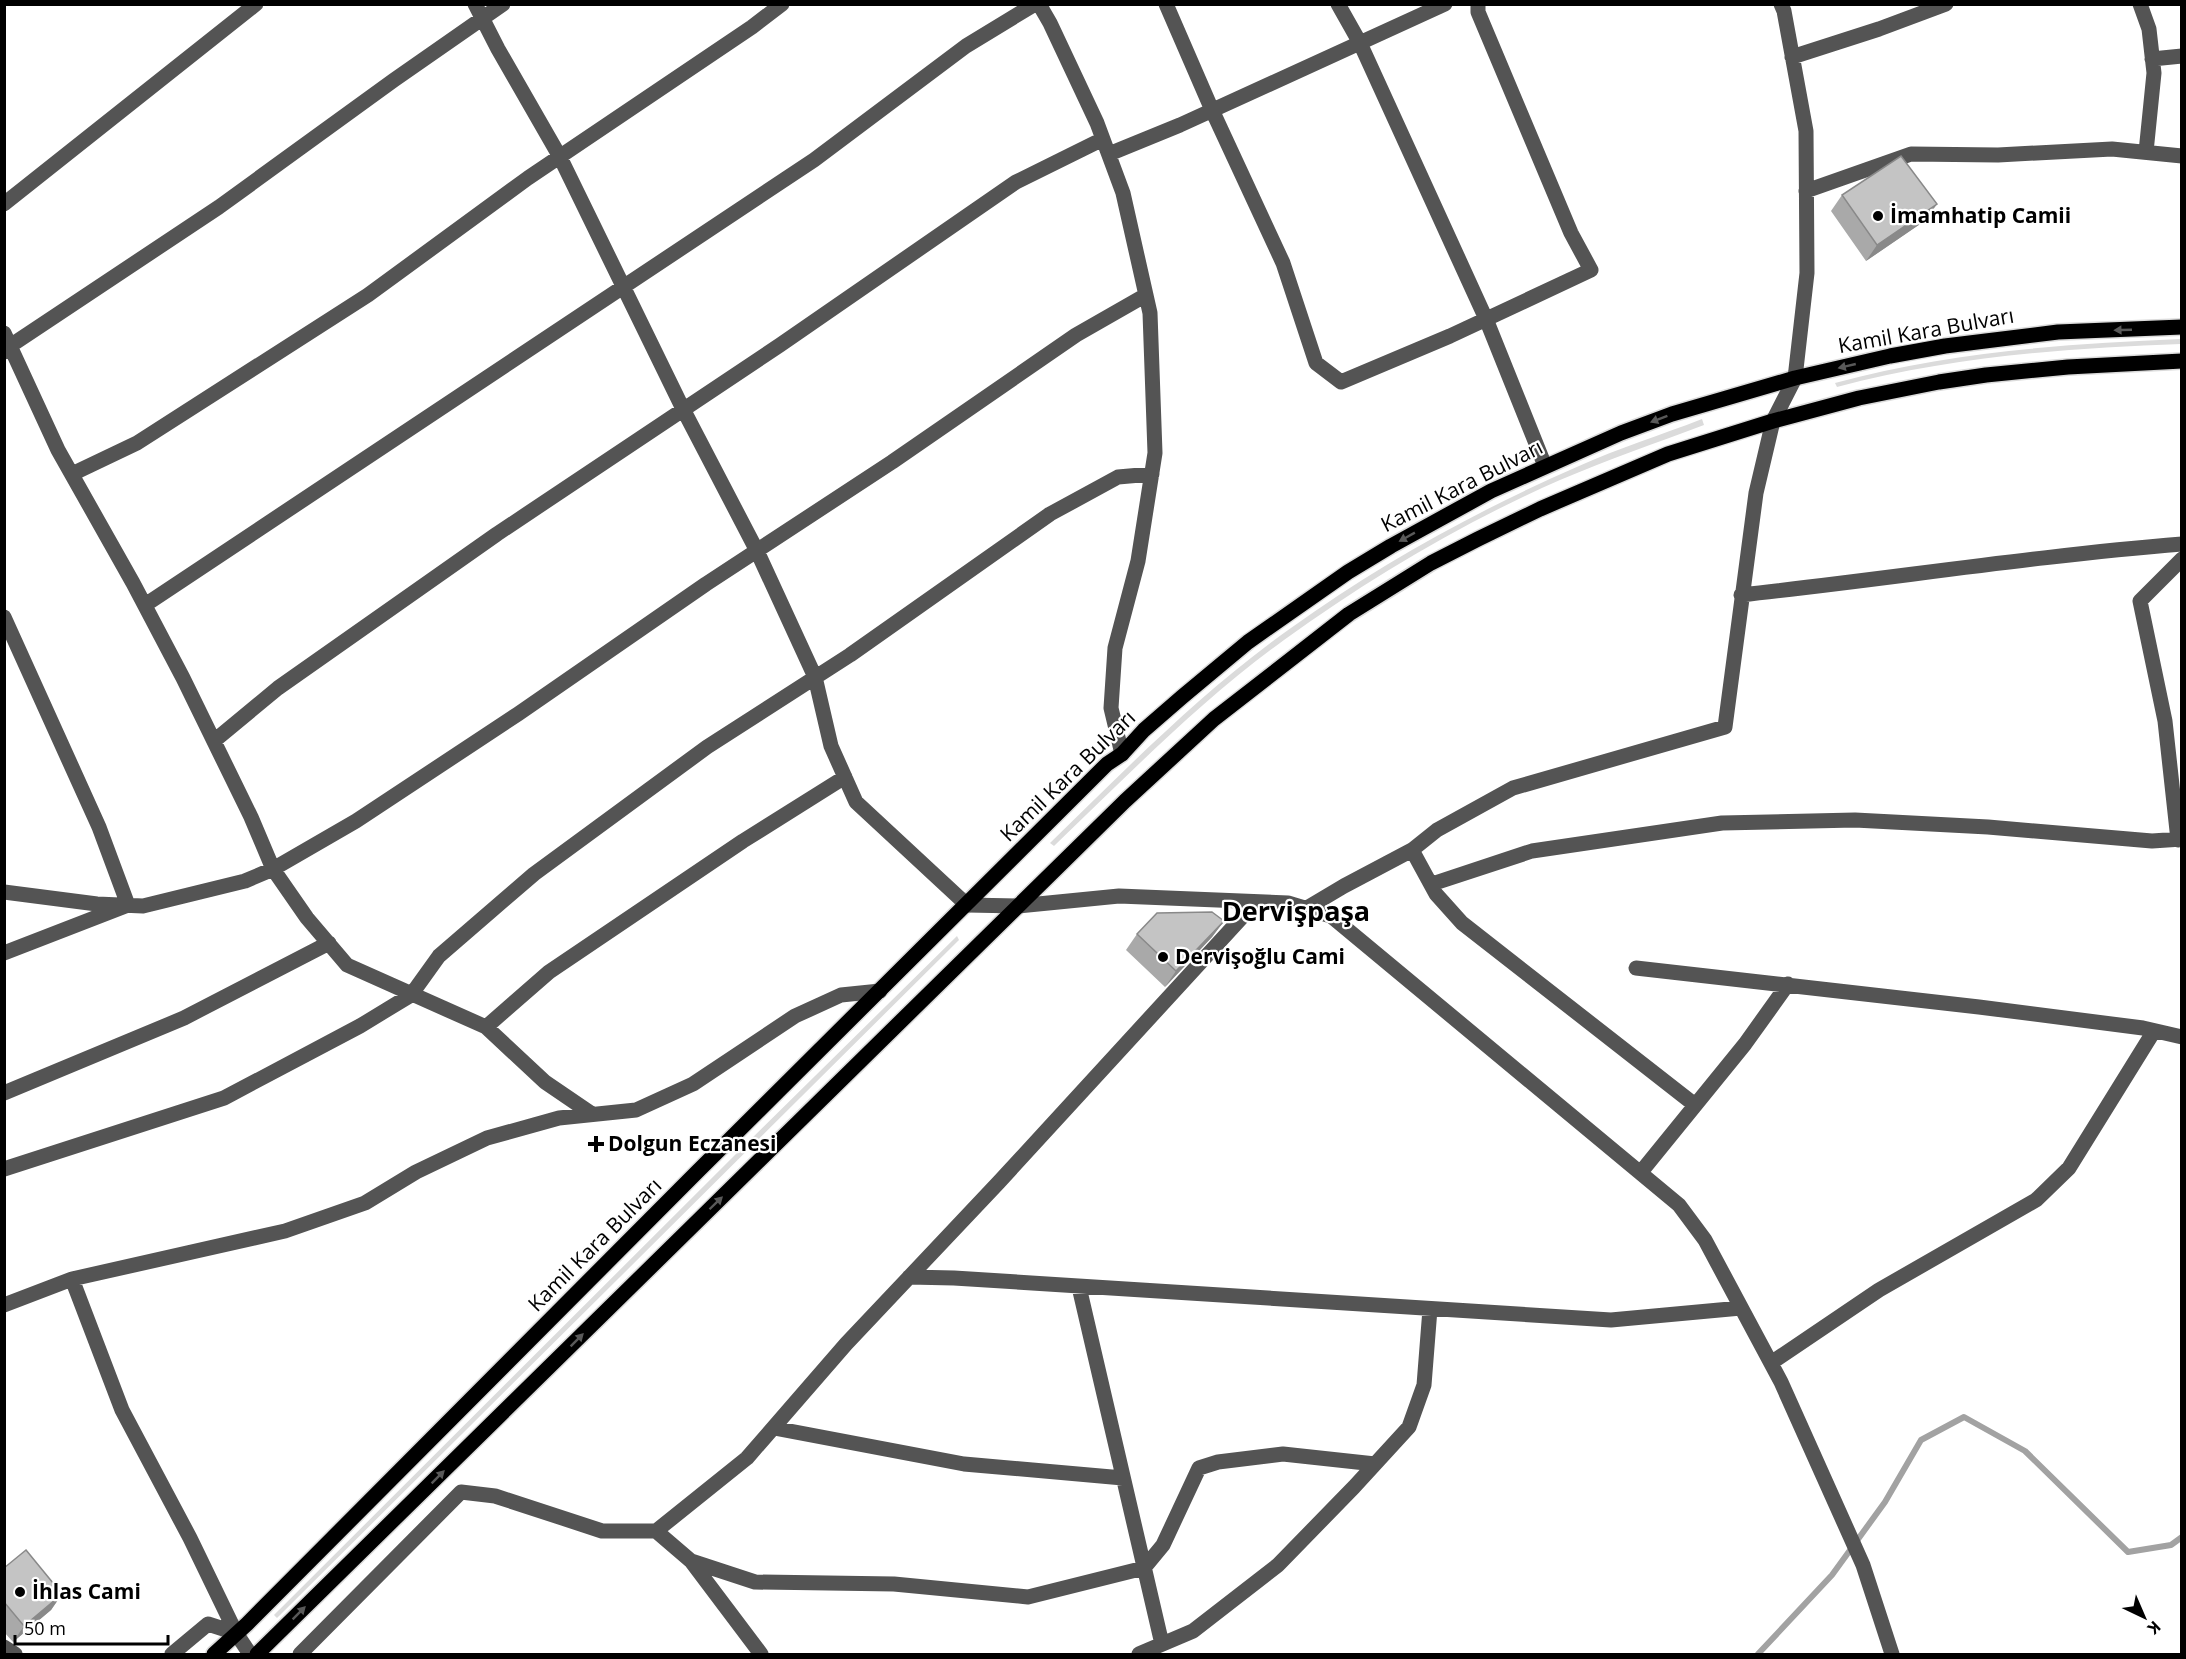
<svg xmlns="http://www.w3.org/2000/svg" width="2186" height="1659" viewBox="0 0 2186 1659" font-family="'Open Sans',sans-serif">
<style>
.green{fill:#dbdbdb}
.lines{fill:none;stroke-linecap:round;stroke-linejoin:round}
.stream{stroke:#a2a2a2;stroke-width:6}
.major-casing{stroke:#dbdbdb;stroke-width:18}
.minor{stroke:#545454;stroke-width:15}
.major{stroke:#000;stroke-width:15}
.wall{fill:#a9a9a9}
.shaded-wall{fill:#898989}
.building{fill:#c4c4c4;stroke:#898989;stroke-width:1.5}
.oneway{fill:#595959}
.poi-dot{fill:#000;stroke:#fff;stroke-width:2}
.labels{text-anchor:middle;stroke-width:4.5;stroke-linejoin:round;paint-order:stroke}
.poi-label{font-size:21px;font-weight:bold;fill:#000;stroke:#fff;text-anchor:start}
.street-label{font-size:21px;fill:#000;stroke:#fff}
.district-label{font-size:27px;font-weight:bold;fill:#000;stroke:#fff}
</style>
<rect width="100%" height="100%" fill="#fff"/>
<path class="green" d="M2181 339V344C2066 348 1949 357 1837 387L1835 383C1948 352 2064 344 2181 339Z
M1702 419 1704 425C1656 443 1607 460 1560 480 1462 523 1370 578 1284 640 1201 700 1128 775 1054 846L1050 843C1127 768 1203 690 1291 628 1380 564 1478 510 1579 466 1619 448 1661 435 1702 419Z
M957 936 959 940 277 1618 274 1615 746 1144Z"/>
<g class="lines">
<path class="stream" d="M1758 1654 1832 1575 1885 1502 1921 1440 1964 1417 2025 1451 2128 1552 2171 1545 2182 1537"/>
<g class="major-casing">
<path id="major" d="M214 1654 247 1624 696 1173 1107 764 1122 754 1144 730 1182 697 1248 642 1348 572 1391 546 1491 491 1621 433 1672 414 1795 378 1890 356 1945 346 2058 332 2182 327
M257 1654 1125 801 1214 719 1349 614 1431 563 1478 539 1540 509 1668 454 1773 421 1859 398 1939 382 1986 375 2068 367 2182 361"/>
</g>
<path class="minor" d="M475 4 498 49 560 157 683 409 757 551 815 677 831 746 856 802 967 905 1018 906 1119 896 1288 903 1331 916 1679 1205 1705 1240 1781 1382 1863 1565 1892 1654
M1039 4 1050 23 1097 123 1123 193 1150 313 1155 453 1138 561 1115 648 1111 708 1122 754
M1166 4 1212 110 1283 263 1316 363 1341 382 1450 336 1591 270 1571 233 1478 12V4
M1338 4 1360 43 1486 319 1545 466
M2140 4 2149 29 2154 73 2146 152
M1792 57 1879 29 1946 4
M2152 59 2182 56
M1109 154 1180 125 1445 4
M1806 191 1911 154 1998 155 2112 149 2182 156
M4 204 256 4
M4 333 58 450 133 583 183 678 251 817 273 869 307 918 347 965 486 1027 545 1082 592 1114
M4 352 10 346 219 207 394 80 503 4
M72 474 137 443 368 295 528 178 752 27 782 4
M1741 595C1888 579 2034 556 2182 544
M145 605 814 160 966 46 1035 4
M4 617 99 827 128 905 4 953
M214 741 278 688 497 534 780 345 1016 182 1103 139
M2178 840 2165 721 2140 601 2182 559
M1412 850 1436 894 1462 923 1695 1105
M1432 884 1532 851 1722 823 1855 820 1988 827 2152 841 2182 839
M4 892 97 904 143 906 245 881 273 869 356 821 518 714 706 584 892 462 1076 335 1146 295
M1307 908 1344 886 1412 850 1437 830 1513 788 1725 727 1756 493 1773 421 1795 378 1807 273 1806 131 1784 11 1781 4
M1636 968 1979 1007 2143 1028 2182 1037
M486 1027 549 972 743 841 845 777
M4 1093 184 1018 329 943
M4 1169 224 1098 360 1026 411 995 439 956 534 874 707 747 850 655 1050 514 1118 477 1152 474
M1641 1172 1745 1044 1788 984
M909 1277 954 1278 1611 1320 1741 1308
M72 1279 122 1410 190 1538 236 1633
M1079 1287 1162 1644
M4 1305 72 1279 285 1231 365 1203 416 1172 487 1138 559 1118 636 1110 693 1084 795 1016 841 995 880 991
M1771 1363 1879 1290 2036 1200 2069 1168 2154 1031
M774 1428 964 1464 1123 1478
M656 1531 691 1561 761 1654
M691 1561 755 1582 894 1584 1028 1597 1144 1568 1163 1545 1199 1468 1218 1462 1283 1454 1375 1464
M4 1647 15 1654
M172 1654 208 1624 236 1633 250 1654
M300 1654 461 1492 495 1496 602 1531H656L747 1458 846 1344 999 1182 1256 902
M1139 1654 1193 1631 1278 1565 1354 1487 1409 1427 1424 1385 1430 1309"/>
<use href="#major" class="major"/>
</g>
<path class="wall" d="M1842 195 1926 220 1866 261 1831 211Z
M1224 921 1212 937 1165 987 1126 950 1137 934Z
M4 1568 62 1594 51 1610 13 1642 4 1632Z"/>
<path class="shaded-wall" d="M1937 204 1926 220 1866 261 1877 245Z
M1224 921 1212 937 1165 987 1176 971Z
M62 1594 51 1610 13 1642 24 1626Z"/>
<path class="building" d="M1901 156 1937 204 1877 245 1842 195Z
M1212 912 1224 921 1176 971 1137 934 1157 913Z
M26 1550 62 1594 24 1626 4 1602V1568Z"/>
<defs><path id="oneway-solid" d="M-6-.8H1V-3.2L6.5 0L1 3.2V.8H-6Z" transform="scale(1.5)"/></defs>
<g class="oneway">
<use href="#oneway-solid" transform="translate(2123 330) rotate(178)"/>
<use href="#oneway-solid" transform="translate(1847 366) rotate(167)"/>
<use href="#oneway-solid" transform="translate(1659 419) rotate(159)"/>
<use href="#oneway-solid" transform="translate(1407 537) rotate(151)"/>
<use href="#oneway-solid" transform="translate(716 1203) rotate(-44)"/>
<use href="#oneway-solid" transform="translate(577 1340) rotate(-45)"/>
<use href="#oneway-solid" transform="translate(438 1477) rotate(-45)"/>
<use href="#oneway-solid" transform="translate(299 1613) rotate(-45)"/>
</g>
<g class="poi-dot">
<circle cx="1878" cy="216" r="6"/>
<circle cx="1163" cy="957" r="6"/>
<path d="M593 1135h6v6h6v6h-6v6h-6v-6h-6v-6h6z"/>
<circle cx="20" cy="1592" r="6"/>
</g>
<g class="labels">
<g class="poi-label">
<text x="1890" y="223">İmamhatip Camii</text>
<text x="1175" y="964">Dervişoğlu Cami</text>
<text x="608" y="1151">Dolgun Eczanesi</text>
<text x="32" y="1599">İhlas Cami</text>
</g>
<g class="street-label">
<text transform="translate(1926 331) rotate(-10)" y="7">Kamil Kara Bulvarı</text>
<text transform="translate(1462 486) rotate(-27)" y="7">Kamil Kara Bulvarı</text>
<text transform="translate(1068 776) rotate(-44)" y="7">Kamil Kara Bulvarı</text>
<text transform="translate(595 1245) rotate(-45)" y="7">Kamil Kara Bulvarı</text>
</g>
<g class="district-label">
<text x="1296" y="921">Dervişpaşa</text>
</g>
</g>
<rect width="2186" height="1659" fill="none" stroke="#000000" stroke-width="12"/>
<g transform="translate(2144 1617) rotate(136)" stroke="#ffffff" stroke-width="4.5" paint-order="stroke">
<path d="M0-4.5L10 22L0 15L-10 22Z" fill="#000000"/>
<text y="-9" font-size="16" font-weight="bold" text-anchor="middle" fill="#000000">K</text>
</g>
<path d="M15 1635v9h153v-9" fill="none" stroke="#000000" stroke-width="3"/>
<text x="24" y="1635" font-size="18" fill="#000000" stroke="#ffffff" stroke-width="4.5" paint-order="stroke">50 m</text>
</svg>
